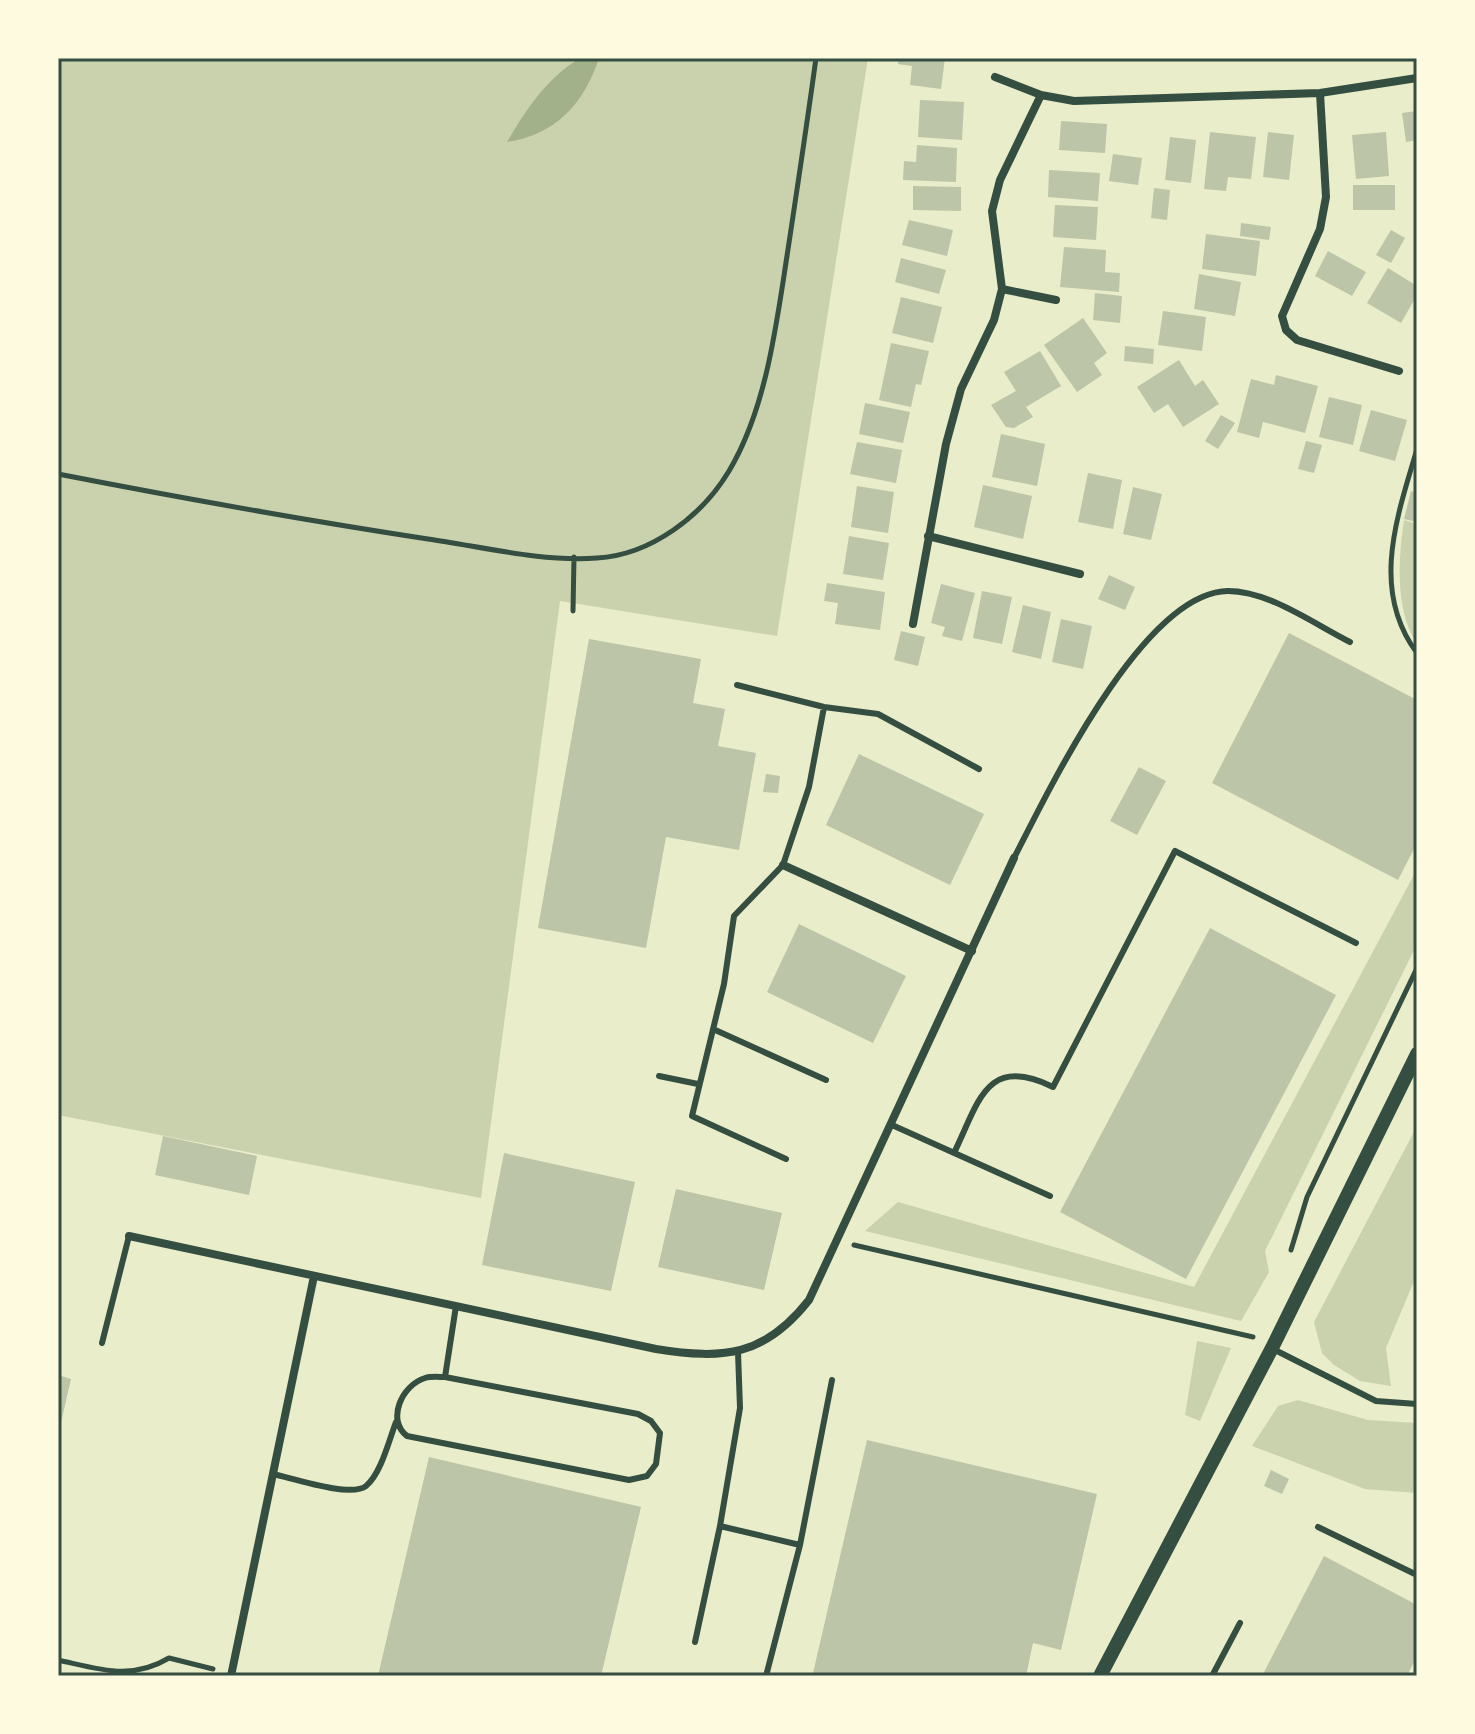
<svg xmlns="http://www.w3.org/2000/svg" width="1475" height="1734" viewBox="0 0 1475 1734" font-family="Jost,sans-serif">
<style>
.green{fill:#cad2ad}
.water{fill:#a3b18a}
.building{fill:#bcc5a7}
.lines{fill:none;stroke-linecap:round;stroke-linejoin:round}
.path{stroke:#344e41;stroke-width:5}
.service{stroke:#344e41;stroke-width:6}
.minor{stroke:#344e41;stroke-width:8}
.tertiary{stroke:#344e41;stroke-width:14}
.neatline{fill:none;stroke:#344e41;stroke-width:3}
</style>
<rect width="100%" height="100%" fill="#e9edc9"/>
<path class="green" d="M58 58H868L777 636 560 601 481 1198 58 1115Z
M1404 520 1417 524V644C1395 611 1398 559 1404 520Z
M1417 869V944L1265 1251 1269 1272 1241 1321 865 1231 898 1202 1194 1287Z
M1417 1126V1274L1386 1348 1391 1386 1360 1381 1334 1365 1322 1353 1314 1322Z
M1197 1341 1231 1348 1200 1421 1185 1415Z
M1298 1400 1368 1420 1417 1423V1493L1365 1489 1252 1446 1278 1406Z"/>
<path class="water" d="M581 58H599C584 104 555 135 507 142 525 111 548 76 581 58Z"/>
<path class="building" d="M899 58H945L941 89 910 85 912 66 898 64Z
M920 100 964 102 962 140 918 137Z
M1417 111V140L1406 142 1402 113Z
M1061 121 1107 124 1105 153 1059 150Z
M1210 132 1256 137 1251 179 1228 177 1226 191 1204 189Z
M1268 132 1294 135 1289 180 1263 177Z
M1386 132 1389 176 1356 179 1352 135Z
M1170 137 1196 140 1191 183 1165 180Z
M917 145 957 148 956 182 903 180 904 161 916 162Z
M1113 154 1142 158 1138 185 1109 181Z
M1049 170 1100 173 1098 201 1048 197Z
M1353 185H1395V210H1353Z
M913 186 961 187V211L913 210Z
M1154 188 1170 190 1167 220 1151 218Z
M1055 205 1098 207 1096 240 1053 237Z
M909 220 953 230 947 256 902 245Z
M1241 223 1271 227 1269 240 1240 236Z
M1391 230 1405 238 1391 263 1376 255Z
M1206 234 1260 241 1256 276 1202 269Z
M1064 247 1106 250 1105 272 1120 273 1119 292 1060 287Z
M1328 251 1366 272 1352 296 1315 276Z
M901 258 946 270 939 294 895 282Z
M1388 268 1417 286V295L1401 323 1367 303Z
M1199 274 1241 282 1235 316 1194 309Z
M1095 293 1122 296 1120 323 1093 320Z
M901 297 942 307 933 343 892 333Z
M1163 311 1206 317 1202 351 1158 345Z
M1083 318 1107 353 1094 363 1102 375 1077 392 1044 345Z
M891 343 929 351 921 385 916 384 911 407 879 400Z
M1125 346 1154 349 1153 364 1124 361Z
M1040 351 1061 386 1026 407 1033 417 1014 428 1006 427 991 405 1016 391 1004 372Z
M1179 360 1195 386 1203 380 1219 404 1183 427 1168 404 1154 413 1137 387Z
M1276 375 1318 386 1305 433 1263 422 1259 438 1237 432 1251 379 1274 385Z
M1329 397 1362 405 1353 445 1319 437Z
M865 403 910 412 903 443 859 434Z
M1371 410 1407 420 1395 461 1359 451Z
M1221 415 1235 423 1218 449 1205 441Z
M1001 434 1045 444 1037 486 992 477Z
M1306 441 1322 445 1314 473 1298 469Z
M857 442 902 450 896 483 850 474Z
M1088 473 1122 480 1113 529 1078 522Z
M983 485 1032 496 1023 539 974 527Z
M857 486 894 492 888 533 851 527Z
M1133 487 1162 494 1151 540 1123 534Z
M1411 491 1417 493V522L1404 519Z
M849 536 889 543 883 580 843 574Z
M1109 575 1135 587 1125 610 1098 599Z
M827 583 885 592 880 630 835 624 838 603 824 601Z
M941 584 975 593 962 641 942 636 945 627 931 623Z
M982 591 1012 597 1002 644 973 638Z
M1023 605 1051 612 1041 659 1012 652Z
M1061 619 1092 626 1083 669 1052 662Z
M901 631 925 637 918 666 894 660Z
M1289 633 1417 700V843L1398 880 1212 783Z
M589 639 701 659 693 703 725 709 718 746 756 753 739 850 666 837 646 948 538 928Z
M859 754 984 814 950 885 826 825Z
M1139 767 1166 781 1137 835 1110 821Z
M766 774 780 776 778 793 763 792Z
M799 924 906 976 873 1043 767 992Z
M1210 928 1336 995 1186 1279 1060 1212Z
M163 1136 257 1156 249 1195 155 1175Z
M504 1153 635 1182 611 1291 482 1265Z
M676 1189 782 1213 764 1290 658 1267Z
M58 1375 71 1379 59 1431 58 1430Z
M867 1440 1097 1494 1061 1650 1033 1643 1026 1676H826L813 1673Z
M429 1457 641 1507 601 1676H378Z
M1271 1470 1289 1479 1282 1494 1264 1486Z
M1324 1556 1417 1605V1656L1407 1676H1262Z"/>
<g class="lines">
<path class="path" d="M1417 449C1397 517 1370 590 1417 653
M58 474C181 498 304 520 428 539 483 547 542 562 597 558 651 555 702 516 729 471 766 409 776 327 787 256 797 190 807 124 816 58
M573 611 574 557
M854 1245 1253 1337
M1291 1250 1307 1197 1417 968
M58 1660C99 1669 131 1681 169 1658L213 1669"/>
<path class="service" d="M737 685 824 707 878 714 979 769
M1014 858C1048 792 1143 592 1228 591 1269 591 1314 624 1350 642
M713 1029 826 1080
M659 1076 698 1084
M892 1125 1050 1196
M954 1153C979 1102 986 1054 1053 1087L1175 851 1356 943
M786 1159 692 1116 724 984 734 916 783 865 809 787 824 707
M102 1343 129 1236
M1273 1349 1376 1401 1417 1404
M738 1352 740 1408 720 1526 800 1545 766 1676
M445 1377 638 1414 651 1421 660 1433 656 1464 647 1476 629 1480 407 1436C386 1420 402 1385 425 1378 431 1376 439 1377 445 1377Z
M445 1377 456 1306
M273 1474C292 1478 351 1498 366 1486 381 1474 389 1440 396 1422
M1318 1527 1417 1575
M800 1545 832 1380
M695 1642 720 1526
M1212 1676 1240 1623"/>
<path class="minor" d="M995 77 1041 95 1074 101 1320 93 1417 78
M1320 93 1326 197 1320 229 1282 316 1286 330 1297 340 1399 371
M1002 289 1056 300
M928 536 1080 574
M913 624 946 444 961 389 994 320 1002 289 992 211 1000 180 1041 95
M783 865 972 951
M129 1236 656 1349C724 1360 765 1356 809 1300L1014 858
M231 1676 314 1276"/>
<path class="tertiary" d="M1100 1676 1272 1348 1417 1054"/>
</g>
<rect width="1475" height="1734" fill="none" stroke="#fefae0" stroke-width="120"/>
<rect x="60" y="60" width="1355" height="1614" class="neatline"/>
</svg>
